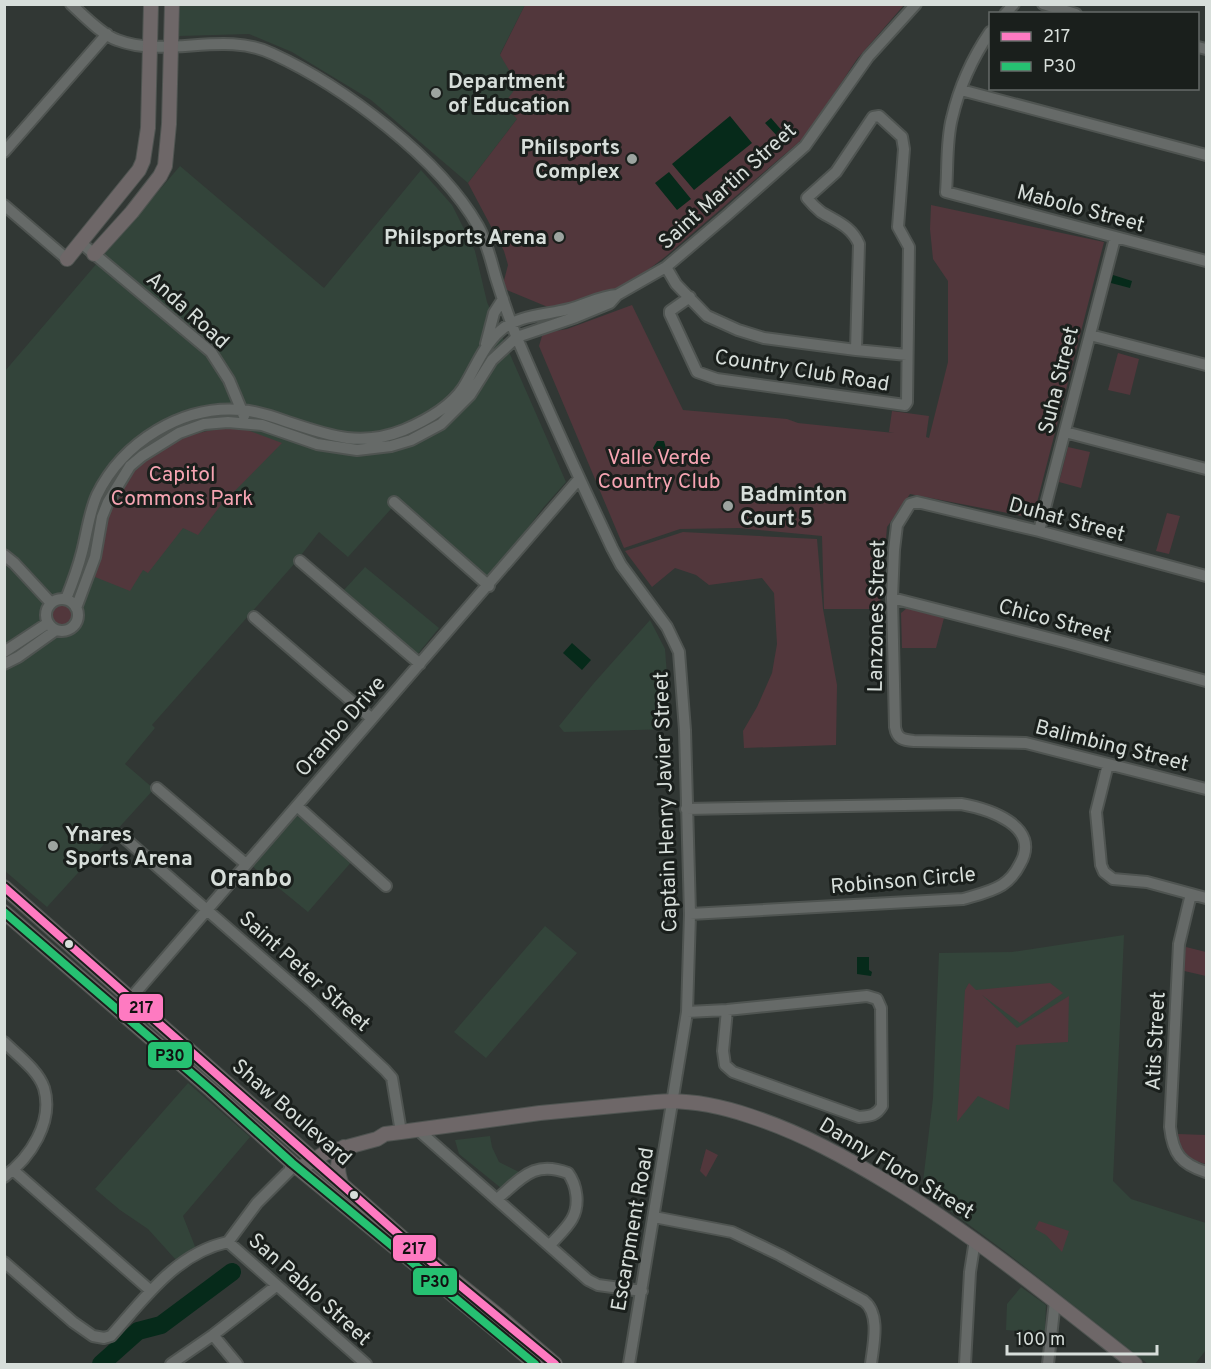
<svg xmlns="http://www.w3.org/2000/svg" width="1211" height="1369" viewBox="0 0 1211 1369" font-family="Overpass,sans-serif">
<style>
.built{fill:#33443a}
.green{fill:#52373c}
.water{fill:#062a1a}
.lines{fill:none;stroke-linecap:round;stroke-linejoin:round}
.river{stroke:#062a1a;stroke-width:18}
.minor-casing{stroke:#4f5451;stroke-width:14}
.major-casing{stroke:#4f5451;stroke-width:16}
.minor{stroke:#666a68;stroke-width:10}
.major{stroke:#6e6768;stroke-width:14}
.bus-1-casing{stroke:#1a1f1c;stroke-width:12}
.bus-2-casing{stroke:#1a1f1c;stroke-width:12}
.bus-1{stroke:#fe7ac1;stroke-width:8}
.bus-2{stroke:#26c172;stroke-width:8}
.poi-dot{fill:#9da4a0;stroke:#1a1f1c;stroke-width:2}
.bus-dot{fill:#d7deda;stroke:#1a1f1c;stroke-width:2}
.labels{text-anchor:middle;stroke-width:6;stroke-linejoin:round;paint-order:stroke}
.poi-label{font-size:21px;font-weight:bold;fill:#d7deda;stroke:#1a1f1c;text-anchor:start}
.street-label{font-size:21px;fill:#d7deda;stroke:#1a1f1c}
.park-label{font-size:21px;fill:#f6a4b2;stroke:#1a1f1c}
.quarter-label{font-size:24px;font-weight:bold;fill:#d7deda;stroke:#1a1f1c}
.line-badge{stroke:#1a1f1c;stroke-width:2}
.pale-badge-label{font-size:16px;text-anchor:middle;font-weight:bold;fill:#111}
</style>
<rect width="100%" height="100%" fill="#313734"/>
<path class="built" d="M180 5H525L500 54 518 85 517 119 468 183 371 100 292 52 249 34 179 36Z
M180 166 324 288 421 170 452 205 475 251 487 302 566 482 543 508 489 579 399 500 348 557 319 532 295 563 152 725 155 728 125 764 154 789 47 907 5 871V371Z
M365 567 439 628 417 655 343 591Z
M650 620 665 649 671 729 564 732 559 726 594 683Z
M295 814 353 860 308 912 252 866Z
M545 926 577 953 486 1058 454 1032Z
M1124 935 1113 1181 1131 1199 1206 1223V1350L1195 1364H1148L1007 1253 922 1190 933 1098 939 953 1012 952Z
M188 1083 250 1137 183 1216 196 1249 176 1260 148 1229 120 1210 95 1189Z
M490 1136 492 1147 499 1162 519 1172 501 1188 459 1154 455 1140Z
M1021 1287 1046 1305 1045 1333 1006 1330 1007 1304Z"/>
<path class="green" d="M525 5H904L857 59 806 136 665 257 632 282 606 294 555 310 502 288 508 265 504 251 468 183 517 119 504 104 518 85 500 55Z
M931 205 1104 242 1033 518 910 494 887 527 880 609H824L822 536 739 528 680 529 624 548 539 346 542 336 550 332 567 329 632 305 683 410 787 419 798 423 894 433 889 432 892 411 929 416 926 437 929 438 948 362V281L933 259 930 229Z
M1118 353 1139 359 1130 395 1108 390Z
M229 428 247 430 282 443 221 505 198 535 183 528 148 573 143 570 130 591 95 577C103 494 142 435 229 428Z
M1068 447 1090 452 1081 488 1059 482Z
M1167 513 1180 516 1169 554 1156 551Z
M683 532 817 539 823 609 837 685 836 745 744 748 743 731 757 707 772 673 777 644 774 593 762 578 709 585 696 575 675 568 652 587 625 551Z
M51 616a11 11 0 1 1 22 0a11 11 0 1 1-22 0Z
M907 608 944 618 936 648H902L901 613Z
M1186 947 1206 952V976L1180 970Z
M969 983 976 990 1050 983 1063 993 1020 1023 982 995 1017 1028 1069 996 1068 1042 1016 1045 1009 1110 978 1096 957 1122 965 990Z
M1178 1134 1206 1135V1164C1190 1160 1180 1152 1178 1134Z
M706 1149 718 1155 706 1177 700 1171Z
M1039 1221 1069 1231 1062 1252 1046 1235 1035 1229Z"/>
<path class="water" d="M730 116 752 143 694 190 672 164Z
M771 118 784 133 779 138 765 123Z
M669 172 691 199 677 210 655 183Z
M1113 275 1132 281 1130 288 1111 283Z
M657 441H664L666 448 665 457H658L653 448Z
M572 643 591 660 582 670 563 653Z
M857 957H869V970L872 972 871 976 857 974Z"/>
<g class="lines">
<path class="river" d="M101 1364 138 1331 161 1325 232 1272"/>
<g class="minor-casing">
<path id="minor" d="M71 4C83 15 102 35 117 40 167 59 224 30 273 54 343 86 440 159 478 226 487 242 491 261 496 278 502 298 509 318 517 338 547 409 579 478 612 548L621 565 667 627 679 652 685 730 690 914 687 1012 629 1364
M1043 4 1076 14
M1005 14 1014 4
M990 32C973 57 959 88 952 118 946 141 948 168 946 192L1206 261
M1198 47 1206 49
M961 90 1206 155
M4 152 107 34
M4 205 67 259
M80 242 211 352 229 380 244 416
M666 267 676 284 707 316 738 330 764 338 856 350 907 355
M690 297 670 311V314L697 372 717 379 905 405 907 402 909 247 898 227 904 149 902 137 879 116 873 117 836 172 807 198C811 203 816 208 821 212 837 222 851 226 859 244L856 350
M1090 335 1206 365
M486 344 494 313 503 299
M1065 432 1206 469
M394 502 489 586
M1039 531 1115 238
M4 555 14 563 51 603
M300 561 420 664
M1206 576 1039 531 917 502 910 504 897 525 894 550 892 598 895 727C897 739 903 740 914 741L1026 743 1206 789
M892 598 1064 642 1206 681
M46 615a16 16 0 1 1 32 0a16 16 0 1 1-32 0Z
M66 599C72 584 78 568 82 552 87 533 89 513 97 495 123 442 182 405 241 410 256 411 271 416 285 421 327 435 360 448 404 430 425 421 450 407 463 388 475 369 483 346 500 331 517 315 547 315 569 309 585 305 600 296 617 295
M76 608 95 557 102 517 108 502 130 466 142 456 179 433 204 424 228 422 262 425 317 444 357 450 391 446 411 440 441 424 470 395 492 360 517 337 576 317 610 303 617 295 666 267 726 216 805 146 868 57 916 4
M254 617 371 718
M4 652 48 623
M4 664 18 657 56 630
M1108 764 1096 812 1101 865 1104 872 1113 879 1147 882 1206 898
M157 788 246 864
M297 806 386 886
M686 809 961 804C989 809 1042 826 1020 864 1016 872 1010 880 1002 885 991 892 977 895 963 899L690 914
M121 835 311 1001 385 1070 392 1078 401 1132
M1191 894 1179 944 1170 1127C1173 1154 1181 1164 1206 1172
M130 999 579 479
M687 1012 727 1010 867 996 877 999 881 1008 882 1106C876 1116 870 1116 859 1117L733 1072 725 1065 723 1051 727 1010
M4 1042C17 1055 38 1070 44 1088 54 1122 30 1158 4 1177
M418 1130 588 1280 598 1285 642 1291
M13 1170 151 1291
M497 1199C522 1178 534 1160 568 1173 577 1185 580 1205 572 1219 567 1228 557 1237 550 1245
M654 1217 732 1232 780 1255 864 1301C881 1314 873 1346 871 1364
M228 1242 366 1364
M4 1262 73 1322 93 1336 104 1338 111 1336C144 1299 176 1253 228 1242L257 1203 289 1171 292 1163
M213 1335 237 1364
M171 1364 213 1335 276 1286
M965 1364 970 1272 975 1240
M1048 1364 1055 1301"/>
</g>
<g class="major-casing">
<path id="major" d="M94 254 132 212 160 176 165 166 169 124 172 4
M67 259 139 170 143 161 148 128 151 4
M4 887 406 1241 500 1317 555 1364
M4 912 211 1090 292 1163 498 1332 535 1364
M299 1169 325 1153 377 1139 385 1134 401 1132 540 1113 656 1102C688 1099 720 1106 750 1116 802 1133 847 1158 893 1186 979 1239 1056 1302 1135 1364
M342 1185C336 1170 337 1160 344 1147"/>
</g>
<use href="#minor" class="minor"/>
<use href="#major" class="major"/>
<g class="bus-1-casing">
<path id="bus-1" d="M4 887 406 1241 555 1364"/>
</g>
<g class="bus-2-casing">
<path id="bus-2" d="M4 912 211 1090 292 1163 535 1364"/>
</g>
<use href="#bus-1" class="bus-1"/>
<use href="#bus-2" class="bus-2"/>
</g>
<g class="poi-dot">
<circle cx="436" cy="93" r="6"/>
<circle cx="632" cy="159" r="6"/>
<circle cx="559" cy="237" r="6"/>
<circle cx="728" cy="506" r="6"/>
<circle cx="53" cy="846" r="6"/>
</g>
<g class="bus-dot">
<circle cx="69" cy="944" r="5"/>
<circle cx="354" cy="1195" r="5"/>
</g>
<g class="labels">
<g class="poi-label">
<text x="448" y="88">Department<tspan x="448" dy="24">of Education</tspan></text>
<text x="620" y="154" text-anchor="end">Philsports<tspan x="620" dy="24">Complex</tspan></text>
<text x="547" y="244" text-anchor="end">Philsports Arena</text>
<text x="740" y="501">Badminton<tspan x="740" dy="24">Court 5</tspan></text>
<text x="65" y="841">Ynares<tspan x="65" dy="24">Sports Arena</tspan></text>
</g>
<g class="street-label">
<text transform="translate(727 186) rotate(-42)" y="7">Saint Martin Street</text>
<text transform="translate(1081 208) rotate(15)" y="7">Mabolo Street</text>
<text transform="translate(188 310) rotate(42)" y="7">Anda Road</text>
<text transform="translate(802 370) rotate(9)" y="7">Country Club Road</text>
<text transform="translate(1058 380) rotate(-76)" y="7">Suha Street</text>
<text transform="translate(1067 519) rotate(15)" y="7">Duhat Street</text>
<text transform="translate(876 616) rotate(-89)" y="7">Lanzones Street</text>
<text transform="translate(1055 620) rotate(15)" y="7">Chico Street</text>
<text transform="translate(340 726) rotate(-49)" y="7">Oranbo Drive</text>
<text transform="translate(1112 745) rotate(14)" y="7">Balimbing Street</text>
<text transform="translate(665 802) rotate(-92)" y="7">Captain Henry Javier Street</text>
<text transform="translate(903 880) rotate(-5)" y="7">Robinson Circle</text>
<text transform="translate(305 971) rotate(42)" y="7">Saint Peter Street</text>
<text transform="translate(1155 1041) rotate(-87)" y="7">Atis Street</text>
<text transform="translate(292 1112) rotate(41)" y="7">Shaw Boulevard</text>
<text transform="translate(897 1168) rotate(31)" y="7">Danny Floro Street</text>
<text transform="translate(632 1229) rotate(-80)" y="7">Escarpment Road</text>
<text transform="translate(310 1289) rotate(42)" y="7">San Pablo Street</text>
</g>
<g class="park-label">
<text x="659" y="464">Valle Verde<tspan x="659" dy="24">Country Club</tspan></text>
<text x="182" y="481">Capitol<tspan x="182" dy="24">Commons Park</tspan></text>
</g>
<g class="quarter-label">
<text x="251" y="886">Oranbo</text>
</g>
</g>
<g class="line-badge">
<rect x="118" y="993" width="46" height="29" rx="6" fill="#fe7ac1"/>
<rect x="147" y="1041" width="46" height="28" rx="6" fill="#26c172"/>
<rect x="392" y="1234" width="45" height="28" rx="6" fill="#fe7ac1"/>
<rect x="412" y="1267" width="46" height="29" rx="6" fill="#26c172"/>
</g>
<g class="pale-badge-label">
<text x="141" y="1013">217</text>
<text x="170" y="1061">P30</text>
<text x="414" y="1254">217</text>
<text x="435" y="1287">P30</text>
</g>
<rect width="1211" height="1369" fill="none" stroke="#d7deda" stroke-width="12"/>
<rect x="989" y="12" width="210" height="78" fill="#1a1f1c" stroke="#666b68" stroke-width="1.5"/>
<rect x="1001" y="32" width="30" height="9" fill="#fe7ac1" stroke="#666b68" stroke-width="1.5"/>
<text x="1043" y="42" font-size="18" fill="#d7deda">217</text>
<rect x="1001" y="62" width="30" height="9" fill="#26c172" stroke="#666b68" stroke-width="1.5"/>
<text x="1043" y="72" font-size="18" fill="#d7deda">P30</text>
<path d="M1007 1345v9h150v-9" fill="none" stroke="#d7deda" stroke-width="3"/>
<text x="1016" y="1345" font-size="18" fill="#d7deda" stroke="#1a1f1c" stroke-width="4.5" paint-order="stroke">100 m</text>
</svg>
